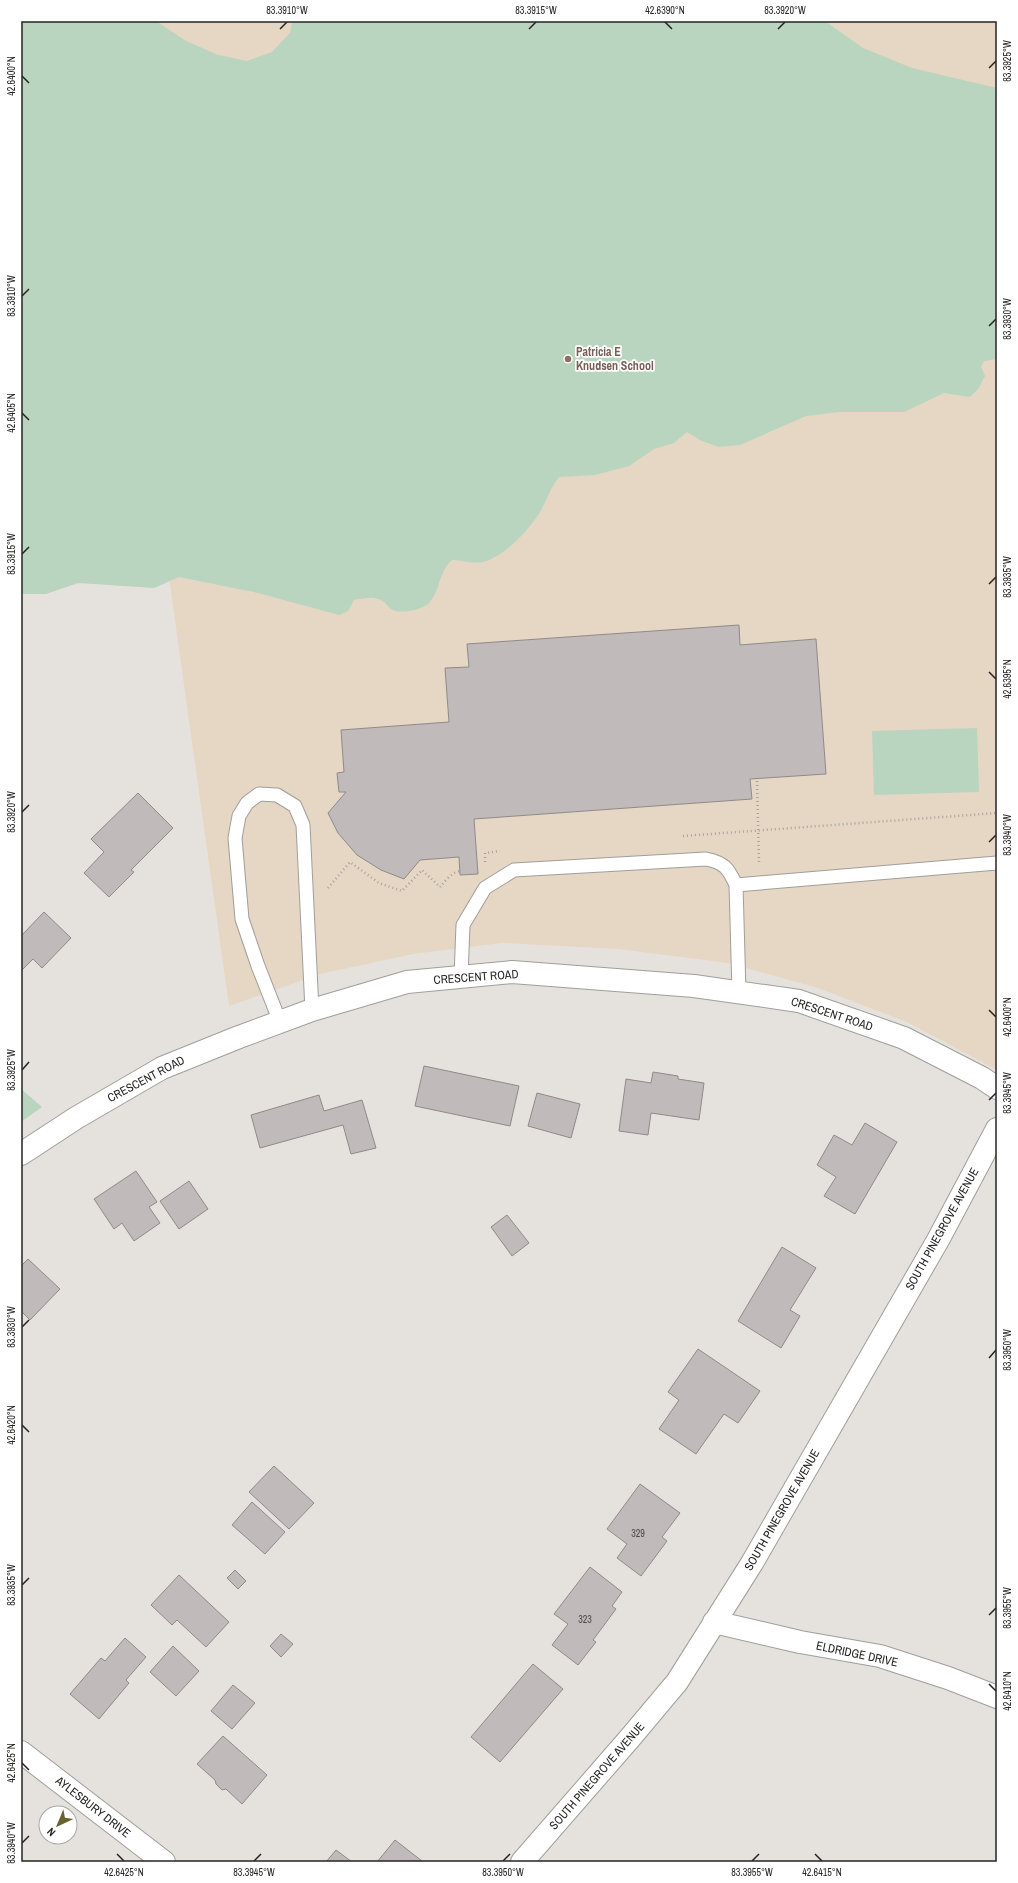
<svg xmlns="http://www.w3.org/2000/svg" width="1018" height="1883" viewBox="0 0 1018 1883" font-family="'Archivo Narrow',sans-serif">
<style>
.education{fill:#e6d6c4}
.green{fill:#b9d4bf}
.building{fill:#c0bbba;stroke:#8f8a89}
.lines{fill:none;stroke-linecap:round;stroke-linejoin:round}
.service-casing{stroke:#a09e9a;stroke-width:15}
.minor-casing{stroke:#a09e9a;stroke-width:24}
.path{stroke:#a5a3a0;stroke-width:2.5;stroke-dasharray:1 3;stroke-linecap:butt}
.service{stroke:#fff;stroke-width:13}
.minor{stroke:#fff;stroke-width:22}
.ticks{fill:none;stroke:#252423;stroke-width:1.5}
.education-dot{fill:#8d6e63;stroke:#fff;stroke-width:1.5}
.labels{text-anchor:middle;stroke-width:3.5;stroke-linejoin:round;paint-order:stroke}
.number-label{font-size:10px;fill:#4c4a49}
.education-label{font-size:12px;font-weight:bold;fill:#785e54;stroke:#fff;text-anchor:start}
.street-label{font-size:12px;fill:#252423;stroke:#fff}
.neatline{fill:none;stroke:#252423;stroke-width:1.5}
.ticks-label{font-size:10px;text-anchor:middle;fill:#252423}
</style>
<rect width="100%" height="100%" fill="#e5e2de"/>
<path class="education" d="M91 21H997V1070L907 1022 818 988 728 963 618 949 502 943 413 954 320 974 229 1006Z"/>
<path class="green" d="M21 21H156L186 41 218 55 247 61 272 52 290 33 292 21H825L863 48 912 68 997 88V359L984 361 981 367 985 376 978 389 970 397 944 393 904 412H838L806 416 740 445 719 447 702 441 687 432 674 443 654 449 629 466 595 475 559 477C550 488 547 500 540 512 529 530 504 557 483 562 474 564 461 560 452 560 438 572 441 591 428 604 421 610 401 614 393 610 388 608 386 602 381 600 373 596 363 598 354 600L348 611 339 615 258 593 179 577 154 588 78 583 46 594H21Z
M977 728 979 792 874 795 872 731Z
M21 1089 42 1107 21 1122Z"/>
<path class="building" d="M739 625 740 645 816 639 826 774 750 779 752 799 474 819 478 874 460 875 459 857 420 860 404 879 381 870 357 855 338 833 328 813 346 792H339L337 773 344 772 341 730 449 722 445 668 469 667 467 644Z
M138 793 173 828 131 870 134 872 109 897 84 873 104 852 91 839Z
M44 912 71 938 42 968 33 959 21 971V936Z
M424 1066 519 1086 510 1126 415 1106Z
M653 1072 678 1076V1079L704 1083 699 1120 651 1113 648 1135 619 1131 626 1079 651 1083Z
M537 1093 580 1104 571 1138 528 1126Z
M319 1095 324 1111 362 1100 376 1148 351 1154 343 1125 260 1148 251 1115Z
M865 1123 897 1142 855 1214 824 1196 836 1177 817 1165 834 1135 852 1145Z
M136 1171 157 1202 149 1207 160 1223 134 1241 122 1223 114 1229 94 1199Z
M189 1181 208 1209 179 1229 160 1201Z
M507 1215 529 1243 512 1256 491 1227Z
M782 1247 816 1268 790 1310 800 1316 781 1348 738 1321Z
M28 1259 60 1289 30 1320 21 1311V1266Z
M698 1349 760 1391 738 1423 724 1414 696 1454 659 1429 679 1400 668 1392Z
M274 1466 314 1503 289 1529 249 1492Z
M640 1484 680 1513 662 1537 667 1541 641 1576 617 1558 627 1544 607 1529Z
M252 1502 285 1532 265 1554 232 1525Z
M590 1567 622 1592 612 1606 616 1609 593 1640 596 1642 578 1665 552 1645 568 1624 554 1614Z
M235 1570 246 1581 238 1589 227 1578Z
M179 1575 229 1622 206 1647 177 1620 172 1625 151 1605Z
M281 1634 293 1644 281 1657 270 1646Z
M125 1638 146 1657 126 1680 129 1683 99 1719 70 1694 101 1658 105 1661Z
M173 1646 199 1671 176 1696 150 1672Z
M533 1664 563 1689 500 1762 471 1737Z
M233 1685 255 1703 232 1729 211 1711Z
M223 1736 267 1775 242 1804 226 1789 222 1790 216 1784 215 1780 197 1764Z
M395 1840 422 1861 421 1862H377Z
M336 1850 352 1862H326Z"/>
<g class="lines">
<g class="service-casing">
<path id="service" d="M461 977 463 925 485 888 514 870 706 859C725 863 728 868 736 885
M739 992 736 885 997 863
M280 1022 258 966 242 919 235 838 239 816 247 803 259 794 277 795 295 806 303 825 312 1010"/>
</g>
<g class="minor-casing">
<path id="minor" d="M21 1154 76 1118 162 1068 239 1037 312 1010 407 982 512 972 694 986 799 1001 904 1038 982 1078 997 1088
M714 1622 800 1642 880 1656 948 1678 997 1697
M21 1752 164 1862
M522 1862 630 1738 677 1682 752 1563 938 1240 997 1129"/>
</g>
<path class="path" d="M757 781 759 862
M683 836 997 813
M485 862V853L500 851
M328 888 350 862 379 883 402 891 422 870 440 887C445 881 452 872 460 871"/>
<use href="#service" class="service"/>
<use href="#minor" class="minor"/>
</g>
<path class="ticks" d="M665 22 672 29M280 29 287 22M529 29 536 22M778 29 785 22M989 68 996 61M22 76 29 83M22 296 29 289M989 326 996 319M22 413 29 420M22 554 29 547M989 584 996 577M989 672 996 679M22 812 29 805M989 842 996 835M989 1010 996 1017M22 1070 29 1062M989 1100 996 1093M22 1327 29 1320M989 1358 996 1350M22 1425 29 1432M22 1585 29 1578M989 1615 996 1608M989 1684 996 1691M22 1763 29 1770M22 1843 29 1836M117 1854 124 1861M815 1854 822 1861M254 1861 261 1854M503 1861 510 1854M752 1861 759 1854"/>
<circle class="education-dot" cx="568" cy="359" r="4"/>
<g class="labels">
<g class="number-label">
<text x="638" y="1537">329</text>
<text x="585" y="1623">323</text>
</g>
<g class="education-label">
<text x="576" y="356">Patricia E<tspan x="576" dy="14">Knudsen School</tspan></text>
</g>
<g class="street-label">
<text transform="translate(476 977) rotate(-4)" y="4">CRESCENT ROAD</text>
<text transform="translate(832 1014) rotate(18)" y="4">CRESCENT ROAD</text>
<text transform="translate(146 1079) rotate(-28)" y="4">CRESCENT ROAD</text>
<text transform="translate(942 1229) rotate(-61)" y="4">SOUTH PINEGROVE AVENUE</text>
<text transform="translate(782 1510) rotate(-60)" y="4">SOUTH PINEGROVE AVENUE</text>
<text transform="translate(857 1654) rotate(12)" y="4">ELDRIDGE DRIVE</text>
<text transform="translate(597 1776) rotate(-49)" y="4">SOUTH PINEGROVE AVENUE</text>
<text transform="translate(93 1807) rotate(38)" y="4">AYLESBURY DRIVE</text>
</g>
</g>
<rect width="1018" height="1883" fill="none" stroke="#ffffff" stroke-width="44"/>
<g transform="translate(58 1825) rotate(224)"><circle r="19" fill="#ffffff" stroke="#a8a7a7"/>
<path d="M0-3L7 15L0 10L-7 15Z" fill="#68622f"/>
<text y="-6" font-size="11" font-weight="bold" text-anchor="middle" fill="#252423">N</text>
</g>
<rect x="22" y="22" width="974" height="1839" class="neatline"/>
<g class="ticks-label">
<text x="287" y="14">83.3910°W</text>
<text x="536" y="14">83.3915°W</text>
<text x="665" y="14">42.6390°N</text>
<text x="785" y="14">83.3920°W</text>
<text transform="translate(1007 61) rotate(-90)" y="4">83.3925°W</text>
<text transform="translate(11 76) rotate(-90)" y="4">42.6400°N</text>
<text transform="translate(11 296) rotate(-90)" y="4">83.3910°W</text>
<text transform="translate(1007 319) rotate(-90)" y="4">83.3930°W</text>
<text transform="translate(11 413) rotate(-90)" y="4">42.6405°N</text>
<text transform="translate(11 554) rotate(-90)" y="4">83.3915°W</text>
<text transform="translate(1007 577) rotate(-90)" y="4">83.3935°W</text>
<text transform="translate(1007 679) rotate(-90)" y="4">42.6395°N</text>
<text transform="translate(11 812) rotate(-90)" y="4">83.3920°W</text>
<text transform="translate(1007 835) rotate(-90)" y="4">83.3940°W</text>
<text transform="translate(1007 1017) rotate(-90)" y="4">42.6400°N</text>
<text transform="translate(11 1070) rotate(-90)" y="4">83.3925°W</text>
<text transform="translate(1007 1093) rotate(-90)" y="4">83.3945°W</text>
<text transform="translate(11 1327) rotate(-90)" y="4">83.3930°W</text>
<text transform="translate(1007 1350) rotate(-90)" y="4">83.3950°W</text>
<text transform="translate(11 1425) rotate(-90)" y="4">42.6420°N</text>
<text transform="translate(11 1585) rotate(-90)" y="4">83.3935°W</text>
<text transform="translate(1007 1608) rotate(-90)" y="4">83.3955°W</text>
<text transform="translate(1007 1691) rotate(-90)" y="4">42.6410°N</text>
<text transform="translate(11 1763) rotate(-90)" y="4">42.6425°N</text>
<text transform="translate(11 1843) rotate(-90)" y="4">83.3940°W</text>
<text x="124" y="1876">42.6425°N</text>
<text x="254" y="1876">83.3945°W</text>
<text x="503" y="1876">83.3950°W</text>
<text x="752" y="1876">83.3955°W</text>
<text x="822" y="1876">42.6415°N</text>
</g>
</svg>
